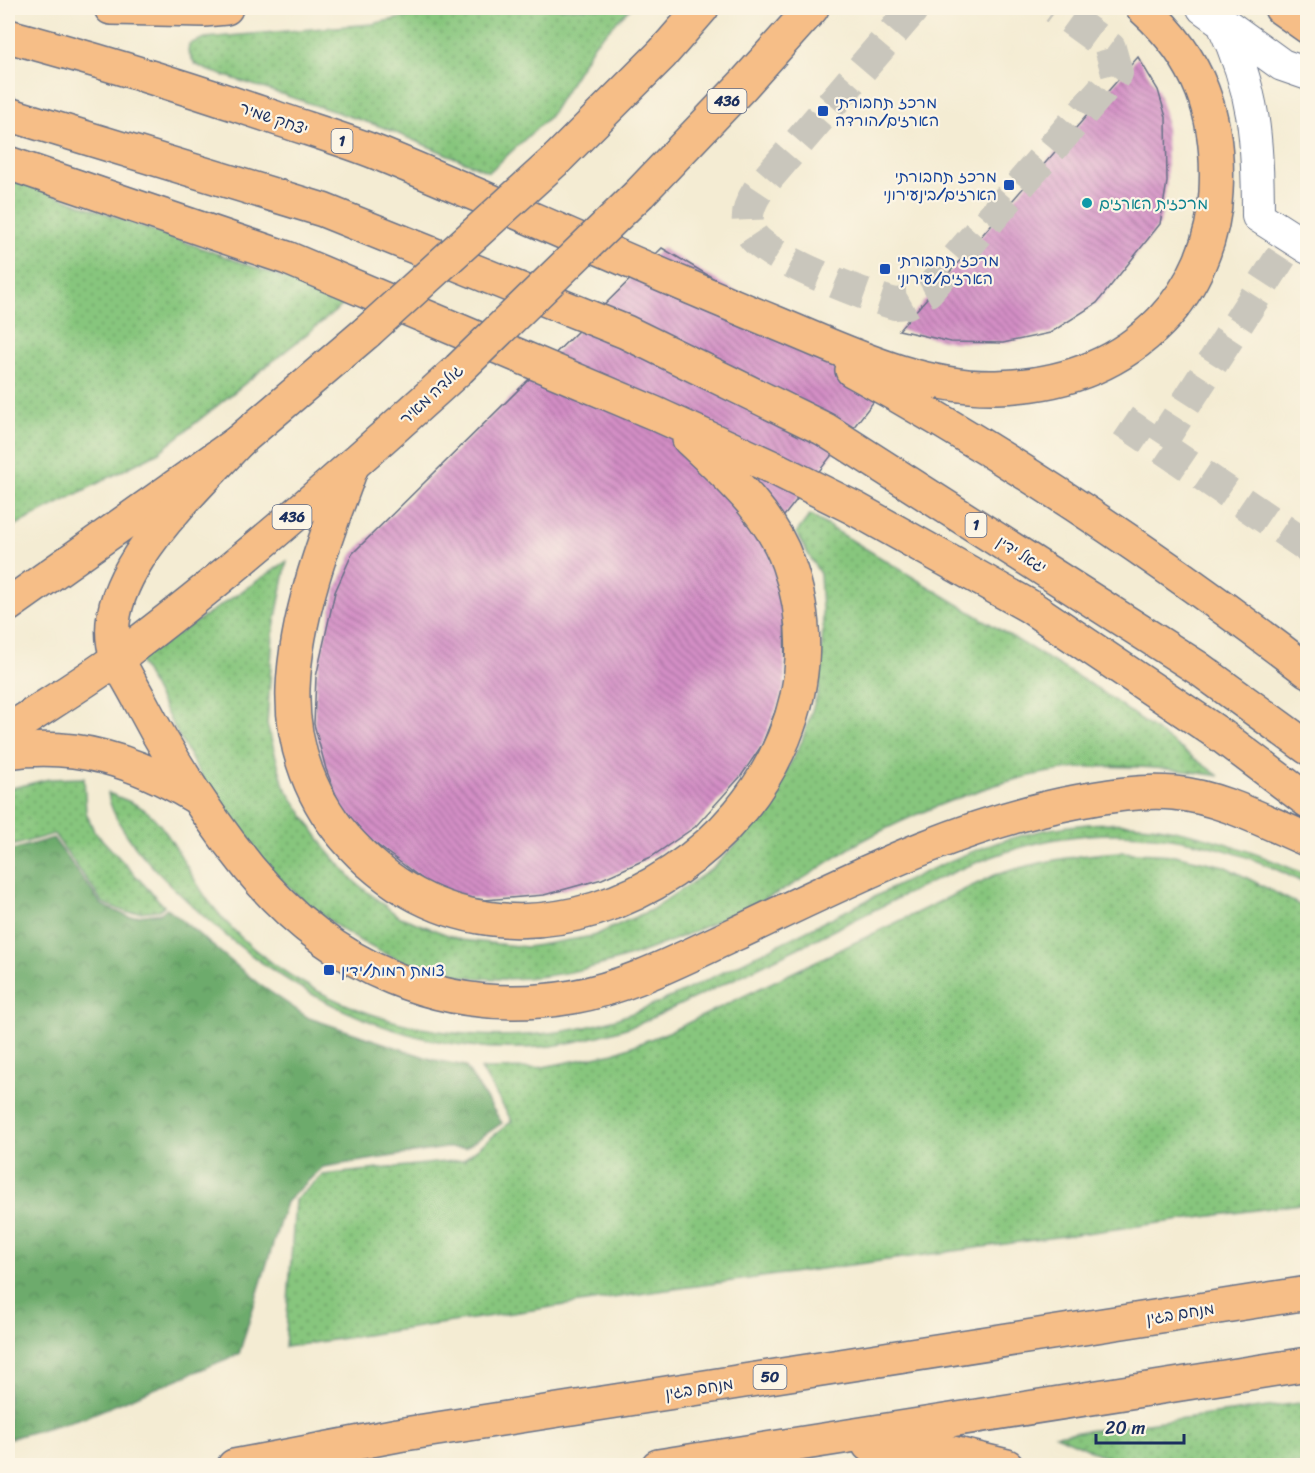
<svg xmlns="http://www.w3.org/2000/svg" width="1315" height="1473" viewBox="0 0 1315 1473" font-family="Sriracha,'Playpen Sans Hebrew',sans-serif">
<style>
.grass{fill:url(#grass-dots);stroke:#517a6e;stroke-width:1.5}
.forest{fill:url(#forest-crowns);stroke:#446d65;stroke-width:1.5}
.building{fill:url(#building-back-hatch)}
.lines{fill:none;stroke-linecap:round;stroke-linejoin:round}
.minor-tunnel{stroke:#c9c6bc;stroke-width:32;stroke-dasharray:32 16;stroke-linecap:butt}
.minor-casing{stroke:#677187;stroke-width:34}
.major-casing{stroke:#677187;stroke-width:36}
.highway-casing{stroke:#677187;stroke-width:36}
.minor{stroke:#fff;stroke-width:32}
.major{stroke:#f6be87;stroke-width:33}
.highway{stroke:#f6be87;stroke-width:33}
.major-bridge-casing{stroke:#677187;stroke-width:36;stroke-linecap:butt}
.major-bridge{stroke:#f6be87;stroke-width:33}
.transit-dot{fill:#1a4fb4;stroke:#fcf5e5;stroke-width:2}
.culture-dot{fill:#0f9aa8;stroke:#fcf5e5;stroke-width:2}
.labels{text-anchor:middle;stroke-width:4.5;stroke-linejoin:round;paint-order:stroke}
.shield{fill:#fcf5e5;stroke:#5e6a86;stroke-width:1.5}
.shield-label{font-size:15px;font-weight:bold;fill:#1b2f5e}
.transit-label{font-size:16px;fill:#164399;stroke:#fcf5e5;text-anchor:start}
.street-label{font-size:16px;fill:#1b2f5e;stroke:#fcf5e5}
.culture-label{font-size:16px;fill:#0d838f;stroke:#fcf5e5;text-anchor:start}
</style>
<defs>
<pattern id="grass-dots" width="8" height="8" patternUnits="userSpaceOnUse" patternTransform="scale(1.5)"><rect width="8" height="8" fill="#87c67d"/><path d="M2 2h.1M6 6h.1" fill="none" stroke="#6ea16a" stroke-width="1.8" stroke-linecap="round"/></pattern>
<pattern id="forest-crowns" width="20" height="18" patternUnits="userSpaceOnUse" patternTransform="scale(1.5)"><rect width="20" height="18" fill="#6dab6c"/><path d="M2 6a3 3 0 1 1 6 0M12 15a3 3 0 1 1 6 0" fill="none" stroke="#598c5c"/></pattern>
<pattern id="building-back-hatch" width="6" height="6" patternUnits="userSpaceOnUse" patternTransform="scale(1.5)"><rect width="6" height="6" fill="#d38ec5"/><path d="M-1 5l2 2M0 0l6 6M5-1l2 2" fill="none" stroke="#aa74a3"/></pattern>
</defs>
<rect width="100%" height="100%" fill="#fcf5e5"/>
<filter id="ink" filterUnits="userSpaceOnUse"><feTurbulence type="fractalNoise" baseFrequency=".0167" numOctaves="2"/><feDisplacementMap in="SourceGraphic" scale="12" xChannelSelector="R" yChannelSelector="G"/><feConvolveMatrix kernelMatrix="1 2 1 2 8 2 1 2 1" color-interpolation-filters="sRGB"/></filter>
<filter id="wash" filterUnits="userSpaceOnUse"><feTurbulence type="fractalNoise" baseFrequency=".008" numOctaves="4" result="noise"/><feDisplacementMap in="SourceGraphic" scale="24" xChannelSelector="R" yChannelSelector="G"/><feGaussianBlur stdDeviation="1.35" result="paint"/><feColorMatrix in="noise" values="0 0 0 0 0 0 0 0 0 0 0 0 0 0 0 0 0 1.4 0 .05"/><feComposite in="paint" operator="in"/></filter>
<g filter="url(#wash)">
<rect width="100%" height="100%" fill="#f4ecd3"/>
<path class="grass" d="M448 8H631L595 43 550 116 489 172 382 127 207 70 195 64 188 52 189 44 205 38 372 24Z
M8 178 348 301 159 452 8 529Z
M810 515 1098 689 1219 776C1132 762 1065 761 980 790 940 804 899 821 862 841 838 854 816 872 792 885 770 898 746 907 723 918 542 1005 396 1012 255 852 206 796 174 726 139 660L287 561 273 633 267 724 284 786 326 849 355 882 398 916 461 940 527 947 593 936 651 910 713 868 761 819 802 741 819 689 823 627 820 574 796 533Z
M84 778 86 812 94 831 164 906 159 910 128 913 103 903 54 834 8 847V789L49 779Z
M108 793C120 798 134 802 145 810 169 827 190 877 210 903 263 973 352 1017 439 1031 491 1039 548 1037 599 1024 649 1010 695 986 741 963 789 939 837 915 886 891 950 859 1015 829 1088 824 1164 819 1234 843 1302 873L1307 876V885C1218 835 1108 818 1009 851 952 869 897 899 844 925 776 959 708 992 639 1024 610 1033 581 1042 551 1046 408 1062 280 992 181 895 156 872 112 827 108 793Z
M1119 852 1174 855 1224 866 1307 909V1203L659 1291 285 1347 295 1200 323 1175 463 1160 512 1121 481 1069 538 1068 614 1053 671 1031 995 875C1036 862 1076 855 1119 852Z
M1307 1402V1465H1123L1056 1435Z"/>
<path class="forest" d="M53 838 102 905 129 917 161 913 167 908 260 985 309 1018 434 1060 465 1066 502 1123 465 1148H446L323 1167 286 1202 239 1354 88 1416 8 1439V851Z"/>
<g id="blocks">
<path class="building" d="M1138 57 1158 90 1166 117 1167 182 1160 224 1097 303 1050 333 1003 343 951 342 899 330Z
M662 248 889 382 766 539 784 595 785 686 762 745 741 776 695 827 651 857 602 879 544 895 485 900 441 893 372 841 342 811 326 769 314 724 316 677 335 592 352 554Z"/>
</g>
</g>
<g filter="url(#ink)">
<use href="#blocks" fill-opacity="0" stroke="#677187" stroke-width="1.5"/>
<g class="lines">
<path class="minor-tunnel" d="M914 8 761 186C751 200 743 216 751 233 761 256 868 297 895 304L907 303 928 291 1117 73 1110 48 1055 8
M1123 421 1308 547
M1160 444 1293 238"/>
<g class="minor-casing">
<path id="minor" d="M1203 8 1282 65 1308 74
M1222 22C1255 91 1258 141 1258 216L1308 248"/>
</g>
<g class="major-casing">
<path id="major" d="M557 159 662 54 702 8
M640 193 743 85 812 8
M8 605 238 442 367 332
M8 731C44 707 82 684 118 658 237 569 349 469 459 369"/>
</g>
<g class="highway-casing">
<path id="highway" d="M111 8 204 10 226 8
M1281 8 1308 27
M8 36C95 59 181 86 267 115 304 128 343 139 380 154 512 208 642 269 776 323 844 351 920 389 996 387 1059 386 1116 367 1161 321 1194 287 1214 240 1216 192 1220 116 1200 59 1143 8
M8 114 323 210 626 332 824 429 1198 668 1308 748
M8 163 287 258 654 413 776 469 854 508 1029 606 1219 734 1308 801
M852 370C1012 458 1163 560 1308 671
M238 442C193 492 90 582 117 657 123 672 133 687 140 701 171 760 207 816 249 868 330 967 444 1019 572 997 629 987 683 958 735 934 846 882 954 825 1075 802 1108 796 1141 790 1174 793 1220 797 1266 822 1308 840
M352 466C326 536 296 613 293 688 291 747 312 803 352 845 539 1047 877 807 788 563 771 513 726 474 689 439
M8 752C76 742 135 761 194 796
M869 1445 953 1453 1007 1466
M234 1466 398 1435 1308 1293
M658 1466 1308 1364"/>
</g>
<use href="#minor" class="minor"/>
<use href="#major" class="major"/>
<use href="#highway" class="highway"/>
<g class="major-bridge-casing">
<path id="major-bridge" d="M367 332 557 159
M459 369 640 193"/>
</g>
<use href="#major-bridge" class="major-bridge"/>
</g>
</g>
<g class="transit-dot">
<rect x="817" y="105" width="12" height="12" rx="3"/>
<rect x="1003" y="179" width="12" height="12" rx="3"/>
<rect x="879" y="263" width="12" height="12" rx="3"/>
<rect x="323" y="964" width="12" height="12" rx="3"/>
</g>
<circle class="culture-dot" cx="1087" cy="203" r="6"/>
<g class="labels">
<g class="shield">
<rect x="707.5" y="89" width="39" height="24" rx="4.5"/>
<rect x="331.5" y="129" width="21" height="24" rx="4.5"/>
<rect x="272.5" y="505" width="39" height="24" rx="4.5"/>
<rect x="965.5" y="513" width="21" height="24" rx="4.5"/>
<rect x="753.5" y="1365" width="33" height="24" rx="4.5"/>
</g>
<g class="shield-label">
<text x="727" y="106">436</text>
<text x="342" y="146">1</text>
<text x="292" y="522">436</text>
<text x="976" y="530">1</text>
<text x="770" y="1382">50</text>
</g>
<g class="transit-label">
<text x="835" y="108">מרכז תחבורתי<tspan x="835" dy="18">הארזים/הורדה</tspan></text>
<text x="997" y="182" text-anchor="end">מרכז תחבורתי<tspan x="997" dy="18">הארזים/בינעירוני</tspan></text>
<text x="897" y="266">מרכז תחבורתי<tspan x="897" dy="18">הארזים/עירוני</tspan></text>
<text x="341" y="976">צומת רמות/ידין</text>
</g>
<g class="street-label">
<text transform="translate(274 118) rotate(19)" y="6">יצחק שמיר</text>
<text transform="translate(431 394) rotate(-43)" y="6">גולדה מאיר</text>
<text transform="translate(1022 554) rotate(32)" y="6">יגאל ידין</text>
<text transform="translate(1180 1313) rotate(-9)" y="6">מנחם בגין</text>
<text transform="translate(699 1388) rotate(-9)" y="6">מנחם בגין</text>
</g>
<g class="culture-label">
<text x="1099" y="209">מרכזית הארזים</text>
</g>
</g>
<rect width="1315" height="1473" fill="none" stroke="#fcf5e5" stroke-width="30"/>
<path d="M1096 1434v9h88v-9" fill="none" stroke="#1b2f5e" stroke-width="3"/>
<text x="1105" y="1434" font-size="18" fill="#1b2f5e" stroke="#fcf5e5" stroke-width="4.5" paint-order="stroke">20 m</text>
</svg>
